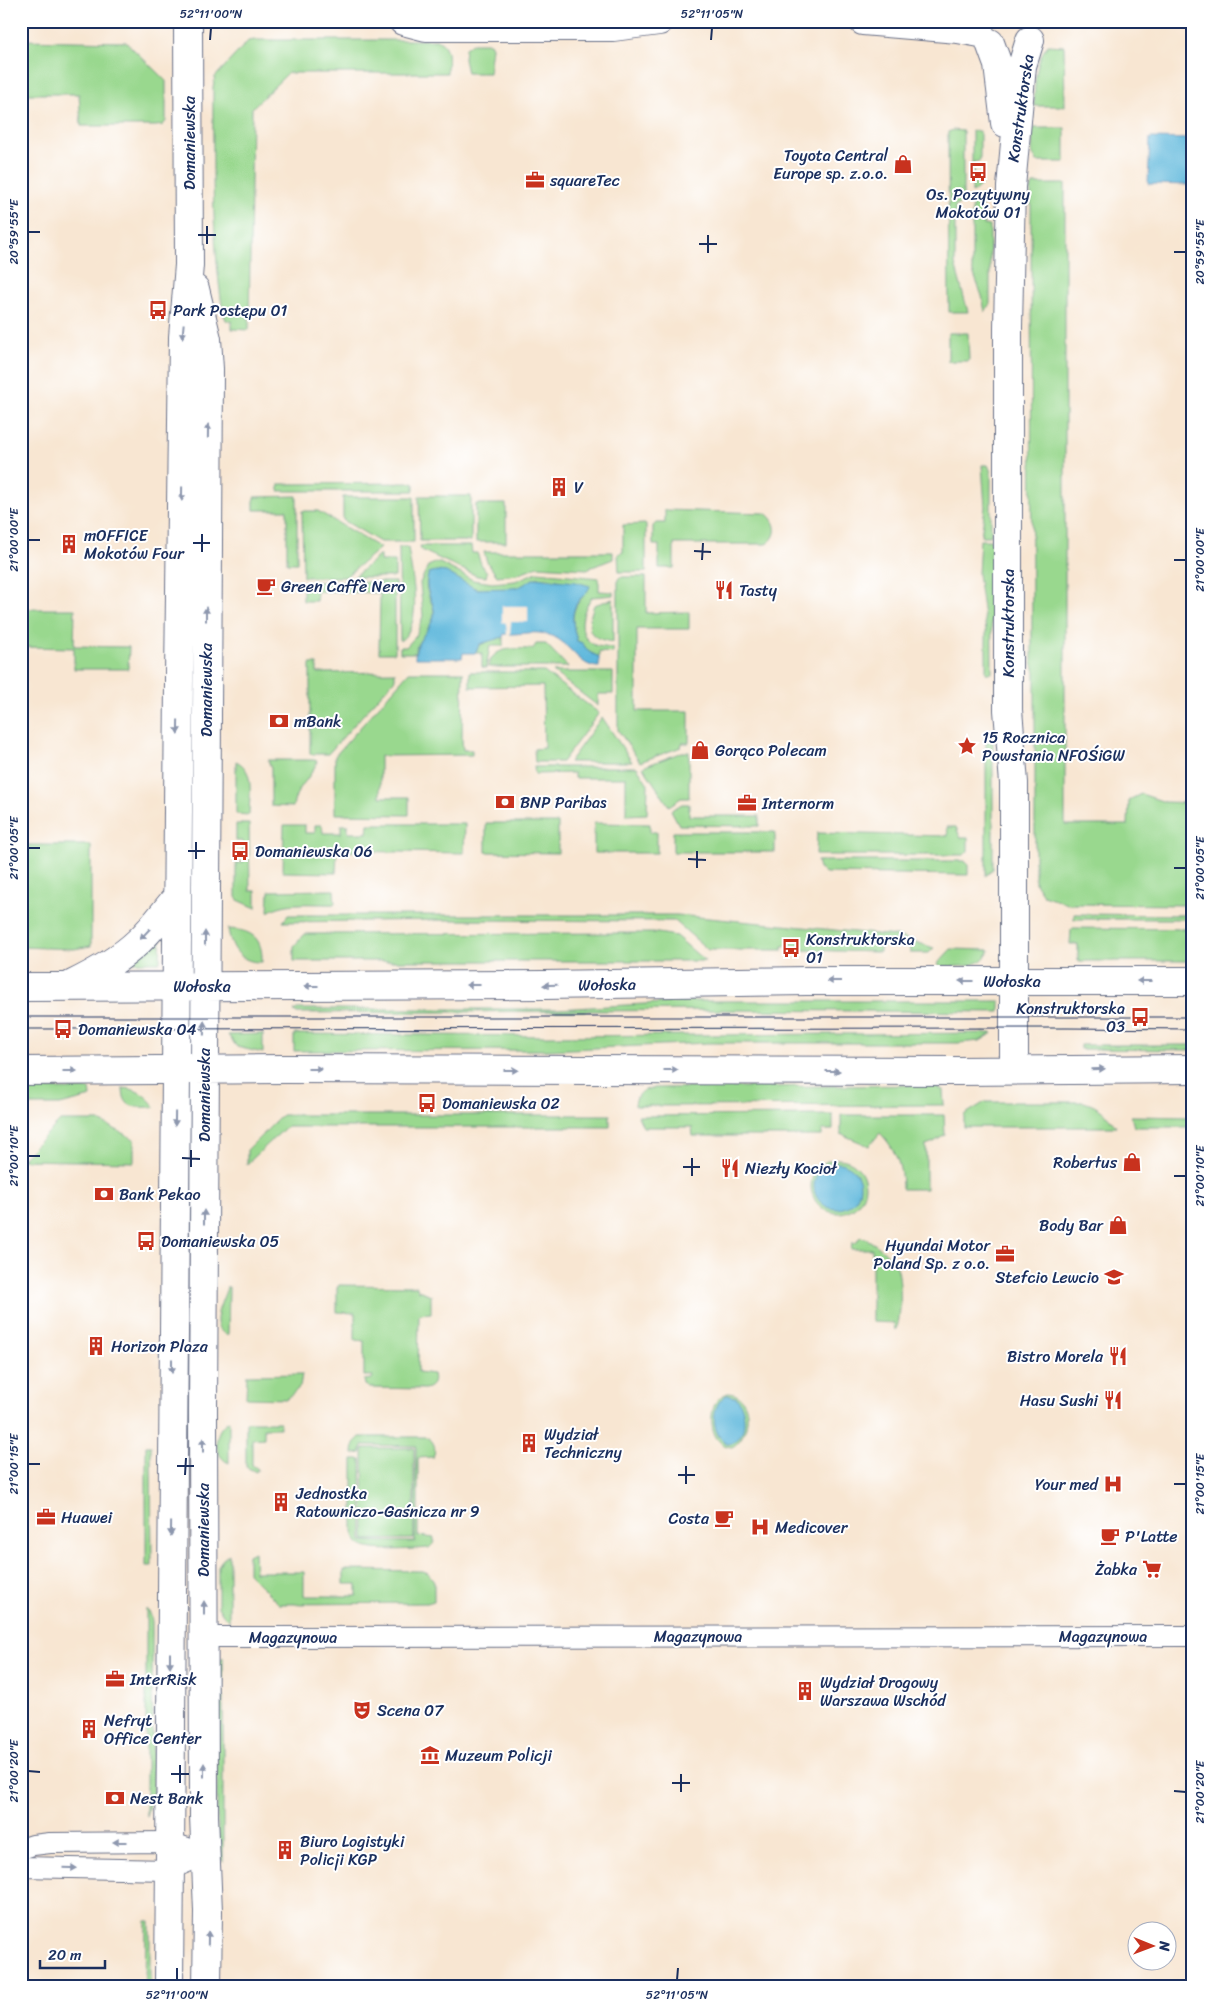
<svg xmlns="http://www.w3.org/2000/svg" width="1214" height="2008" viewBox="0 0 1214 2008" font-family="Sriracha,sans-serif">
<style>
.green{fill:#99d88e;stroke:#5a8476;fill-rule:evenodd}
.water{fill:#5fb8dc;stroke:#3d749d}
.pier{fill:#f8e6d2}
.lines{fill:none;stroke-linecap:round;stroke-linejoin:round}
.street-casing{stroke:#686f87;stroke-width:22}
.secondary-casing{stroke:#686f87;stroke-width:30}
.street{stroke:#fff;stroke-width:20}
.secondary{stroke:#fff;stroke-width:28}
.tram{stroke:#1b2f5e;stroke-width:1}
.oneway{fill:#8d97ae}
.ticks{fill:none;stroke:#1b2f5e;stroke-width:2}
.labels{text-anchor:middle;stroke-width:4;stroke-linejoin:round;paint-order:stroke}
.street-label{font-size:16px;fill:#1b2f5e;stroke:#fff}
.poi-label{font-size:16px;fill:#1b2f5e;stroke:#fff;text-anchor:start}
.neatline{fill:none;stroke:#1b2f5e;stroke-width:2}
.ticks-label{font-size:12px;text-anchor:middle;fill:#1b2f5e}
</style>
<rect width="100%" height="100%" fill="#fff"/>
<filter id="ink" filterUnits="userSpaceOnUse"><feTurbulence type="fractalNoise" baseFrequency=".02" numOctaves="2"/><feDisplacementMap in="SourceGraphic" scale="10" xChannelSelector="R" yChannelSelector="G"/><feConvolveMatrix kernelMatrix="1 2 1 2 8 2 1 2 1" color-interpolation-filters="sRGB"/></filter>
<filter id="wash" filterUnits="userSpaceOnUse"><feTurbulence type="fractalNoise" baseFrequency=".0096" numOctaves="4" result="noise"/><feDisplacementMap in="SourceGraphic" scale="20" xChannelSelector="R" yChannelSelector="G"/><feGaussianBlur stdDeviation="1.12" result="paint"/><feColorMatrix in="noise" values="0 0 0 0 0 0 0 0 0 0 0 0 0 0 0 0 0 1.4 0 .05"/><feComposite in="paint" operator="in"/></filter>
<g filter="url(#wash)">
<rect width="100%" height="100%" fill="#f8e6d2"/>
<path class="green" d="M21 40 126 42 166 81V121L163 125 156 126H81L79 94H21Z
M255 40H436C451 45 447 60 447 73H288L252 108 249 330 232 329V322L226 320 223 312C211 237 213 162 213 87L215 77 248 41Z
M473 43H490L492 47 489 73H467L464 59 465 48Z
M1048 45 1064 46 1065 106H1034C1035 85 1034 62 1048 45Z
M1033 128H1065V162H1037L1032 152Z
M953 130 963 131V201L955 207V264L968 312H949L948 132Z
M972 131H980V161L974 162 973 184H980V186L972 193Z
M1033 184H1065V825H1128L1129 800 1141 794 1165 802 1193 803V905L1070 904 1043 895 1035 883V672L1032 661 1031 190Z
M980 195 984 225 990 226V304L985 312 982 296 972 269V203Z
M948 333H968L969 361H948Z
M982 465H988L991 472V536H981L985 507Z
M414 483V491H279V484Z
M297 496V563H287V510H254V497Z
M419 496H471V541H420Z
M343 497H414V542H380L343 520Z
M476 504H506V542H476Z
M665 510 765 513C777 521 780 536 766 544H674V568H659V545H653V526L656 523H665Z
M302 511H318L380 548 345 577H303Z
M646 524V572H619L618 554 623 552V525Z
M980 540H991L992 673H986V631L978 574Z
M420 546H471L472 553H477L482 566 487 572 486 577 477 576 421 550Z
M399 547H408C411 573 425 623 400 641Z
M484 552H613V559L587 569 538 566 517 574 497 576 487 562Z
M380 555V561H395V577H354Z
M435 563H440L473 580 492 583 515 581 537 572 599 578V591L613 592V595L592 597C581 611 575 638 597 646 602 647 608 647 613 649V653L599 652V657L589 652 582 643 577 641C571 618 570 609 588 591 575 586 550 575 536 578 531 579 527 584 522 586 510 591 488 592 475 588 457 584 451 567 429 573 420 594 438 603 433 618 430 631 416 640 415 653H400V647H406L416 636 423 616 420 583 428 566Z
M620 577H646V613L689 612V629H637V711H689V743H682L681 747 640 762 618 730V579Z
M303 582H395V653H379L380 593 317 591 316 601H303Z
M613 599V642C586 638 586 628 594 605Z
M21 609H75L74 646 129 647 128 669H74V648L21 647Z
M499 637H503V646H490L486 668 482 667V653H475C477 642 491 642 499 637Z
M536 644H546L568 667H488C493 645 515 649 533 649Z
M310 664H317V673L395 672V679L328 754H310Z
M409 672H463L462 740 463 750H472V755L380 756V797H409V815L335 814V756Z
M470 672H544L599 713 562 762H535L534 749 544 748 543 686 470 687Z
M553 672H613V694H598V706Z
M602 717 632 762H569Z
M986 730 990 734 993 742V869L986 876Z
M682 752H689V798H681L669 806 643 767Z
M268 760H314L317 761C312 778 294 789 293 807L271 806V769Z
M236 761C256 770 249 797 249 815L236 814Z
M534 767H637L648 784 647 814 626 815V778H574V773L535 774Z
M682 804H689V816H759V826L679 825 671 810Z
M486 823H558V853L486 852Z
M594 823 650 824V832H657V853H594Z
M236 824H249L250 891H256V908L238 900 236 897V863H243V841H236Z
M368 824H465L464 853 337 851 336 873 283 872 284 825H305V833H315V825H322L323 833H341V825H348V833H367Z
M947 827H956L960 837H968V851L964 855H816L817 833 948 836Z
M673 832H775V852H673Z
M21 845H91V946L74 949 21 947Z
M817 861H965L968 865V875L826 873 819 869Z
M334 890 335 904C314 905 286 900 268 912L269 891Z
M1074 914 1193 915V919H1074Z
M288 915H677L897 936 934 948 929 953H910L909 944H880V952L799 950V946H783V950H708L675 921 445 920 283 922Z
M1073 928 1193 929V961H1078V944H1070L1071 930Z
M228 929C251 930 263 937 262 962 240 963 231 948 228 929Z
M161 930 160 962H133Z
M658 933 676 936 705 961H294V946L305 934Z
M951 949 990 950C980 970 958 966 938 966L939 962Z
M696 1001H1000V1012L721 1010 297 1013 294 1011 297 1009H557Z
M993 1033 980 1041 958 1043H708L549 1050 294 1051V1034L547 1036Z
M263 1034V1053L237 1047 228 1035Z
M1080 1045H1193V1050L1080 1049Z
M926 1085 933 1086 943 1090 944 1105 635 1106C636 1092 643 1089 655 1088Z
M123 1088C138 1089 147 1096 155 1107 138 1107 123 1111 123 1088Z
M21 1089H90L91 1097 60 1105H21Z
M985 1102H1084C1100 1107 1107 1114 1116 1127H964V1115Z
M282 1115H610V1127H286L247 1164V1150Z
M833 1115V1130H822V1136H693L692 1127H643L638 1116Z
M841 1115H944L945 1135 934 1142 926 1145V1189H902C902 1167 896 1149 880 1133L869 1146 841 1134Z
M1131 1116 1193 1117V1127H1134Z
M60 1121H99L134 1139V1162L21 1160Z
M811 1186a27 27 0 1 1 54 0a27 27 0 1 1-54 0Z
M860 1237C870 1238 891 1256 896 1265 902 1275 902 1324 895 1330L894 1323 872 1322V1249H851L852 1243H856Z
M339 1285 417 1286 418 1290 431 1295V1313L419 1314 418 1372 433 1374C435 1382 433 1387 425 1389L370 1388 365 1385 364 1380 372 1379 373 1376H364V1341L355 1340V1313L337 1312V1288Z
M227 1287H229L228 1335C206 1328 223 1302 227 1287Z
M302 1374 300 1387 287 1399 246 1398 247 1375Z
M728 1393C755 1394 751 1437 732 1447 710 1446 707 1413 718 1399 721 1396 725 1394 728 1393ZM727 1395 737 1398 719 1437C711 1418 715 1410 727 1395Z
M229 1421V1463C212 1456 213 1429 229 1421Z
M246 1422H280V1428H264V1438L252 1439V1465L258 1469 256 1472 246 1467Z
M360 1437H425C434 1439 437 1449 433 1457L418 1458V1536L434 1538V1543L429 1548C416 1549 376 1552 365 1547 357 1544 355 1539 353 1532V1459H361L362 1541 415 1542 416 1446 362 1445 361 1453 353 1454 354 1443Z
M146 1446H151L152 1566H146Z
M363 1448H414V1539L364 1540Z
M254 1552 255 1572H304V1596H357V1584H344V1570L423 1571 428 1573 434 1581V1601L427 1603 279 1604 248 1573V1555Z
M229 1554V1621L224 1616 218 1606V1566L222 1560Z
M146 1609 150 1613 152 1621 153 1791 146 1816Z
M223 1657V1862L221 1860 217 1815V1663Z
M146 1921H150V1987H145Z"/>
<path class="water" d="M1150 138 1193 139V185L1148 184Z
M436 571 446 572 476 589 513 588 521 586 535 578 576 582 590 586C588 592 584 595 580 599 569 612 573 626 577 641L582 643 589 652 599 657V667C581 667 572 648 558 639 539 628 524 635 504 634L503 637 480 644 475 653H463L462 658H415C415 641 427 634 433 619 439 604 421 593 429 573Z
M814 1186a23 23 0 1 1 46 0a23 23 0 1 1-46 0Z
M727 1395 737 1398C747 1411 748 1439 729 1444 710 1437 710 1403 727 1395Z"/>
<path class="pier" d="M502 606H528V622H511L510 635H507L506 623 502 622Z"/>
</g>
<g filter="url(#ink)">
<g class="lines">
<g class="street-casing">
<path id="street" d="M204 1637 1193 1636
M21 1849 33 1845 50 1843 169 1842 206 1854
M21 1867 169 1870 206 1854"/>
</g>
<g class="secondary-casing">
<path id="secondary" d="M403 21 426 27H613L659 21
M863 21 958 29 980 33
M990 43 998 65 1005 123
M195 289 207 339 209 369 203 1410 204 1816 208 1911 207 1987
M71 985C96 973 119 960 139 941 153 928 164 912 177 897
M21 987 545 985 807 981H1193
M1014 1070V783L1008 710V327L1011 187 1022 66 1030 40
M21 1071 284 1069 957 1071 1193 1069
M169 1987 179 679 183 337 189 265 188 21"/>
</g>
<use href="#street" class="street"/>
<use href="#secondary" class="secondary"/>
<path class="tram" d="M21 1017H1193
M21 1029 1067 1028 1193 1029"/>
</g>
<defs><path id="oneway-solid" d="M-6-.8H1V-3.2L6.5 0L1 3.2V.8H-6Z" transform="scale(1.25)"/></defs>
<g class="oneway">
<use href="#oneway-solid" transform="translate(183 331) rotate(95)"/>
<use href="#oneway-solid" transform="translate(208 431) rotate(-89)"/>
<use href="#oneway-solid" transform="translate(182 494) rotate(91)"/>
<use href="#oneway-solid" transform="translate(206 614) rotate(-90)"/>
<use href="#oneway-solid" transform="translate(178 727) rotate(91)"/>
<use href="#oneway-solid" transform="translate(145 934) rotate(133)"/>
<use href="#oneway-solid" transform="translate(205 938) rotate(-90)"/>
<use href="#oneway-solid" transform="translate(834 981) rotate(-180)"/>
<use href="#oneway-solid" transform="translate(966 981) rotate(180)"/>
<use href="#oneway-solid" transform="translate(1144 981) rotate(-180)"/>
<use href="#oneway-solid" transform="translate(473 985) rotate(180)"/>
<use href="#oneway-solid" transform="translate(550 985) rotate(179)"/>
<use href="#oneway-solid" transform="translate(311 986) rotate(180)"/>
<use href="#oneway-solid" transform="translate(204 1028) rotate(-89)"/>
<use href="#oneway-solid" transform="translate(315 1069)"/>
<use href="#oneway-solid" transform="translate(1098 1069) rotate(-1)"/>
<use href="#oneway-solid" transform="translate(511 1070)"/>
<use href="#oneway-solid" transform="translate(671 1070)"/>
<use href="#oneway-solid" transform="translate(70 1071)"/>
<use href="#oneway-solid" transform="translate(833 1071)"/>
<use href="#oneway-solid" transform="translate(175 1119) rotate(91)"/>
<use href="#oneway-solid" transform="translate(204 1217) rotate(-90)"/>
<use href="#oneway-solid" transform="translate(172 1366) rotate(90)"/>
<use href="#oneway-solid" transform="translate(203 1445) rotate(-90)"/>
<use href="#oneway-solid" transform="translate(171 1529) rotate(91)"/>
<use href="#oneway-solid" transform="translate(204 1608) rotate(-90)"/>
<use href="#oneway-solid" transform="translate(170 1660) rotate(90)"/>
<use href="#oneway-solid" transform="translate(204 1770) rotate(-90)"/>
<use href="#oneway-solid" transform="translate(120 1842) rotate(180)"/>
<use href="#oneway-solid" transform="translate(70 1868) rotate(1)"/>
<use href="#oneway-solid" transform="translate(208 1938) rotate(-89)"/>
</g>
</g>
<path class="ticks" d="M210 40 211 28M711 40 712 28M28 232H40M198 235H216M207 244V226M699 244H717M1174 252H1186M708 253V235M28 540H40M193 543H210M694 551 711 552M202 552V534M702 560 703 543M1174 560H1186M28 848H40M188 851H205M196 859V842M688 859 706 860M697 868V851M1174 868H1186M28 1156H40M182 1158 200 1159M191 1167V1150M683 1167H700M692 1176V1158M1174 1176H1186M28 1464H40M177 1466H194M185 1475 186 1458M678 1475H695M686 1484V1466M1174 1484H1186M28 1771 40 1772M171 1774H189M180 1783V1765M672 1783H690M1174 1791 1186 1792M681 1792V1774M177 1980V1968M677 1980 678 1968"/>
<defs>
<g id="shop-bare" transform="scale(1.5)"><path d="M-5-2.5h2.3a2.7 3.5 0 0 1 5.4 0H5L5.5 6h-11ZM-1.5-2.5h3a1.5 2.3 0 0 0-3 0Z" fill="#c8321e" stroke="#fff" stroke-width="2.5" paint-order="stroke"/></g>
<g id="bus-bare" transform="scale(1.5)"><path d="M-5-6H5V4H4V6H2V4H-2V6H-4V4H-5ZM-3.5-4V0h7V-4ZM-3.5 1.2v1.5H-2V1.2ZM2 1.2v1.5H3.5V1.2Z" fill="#c8321e" stroke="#fff" stroke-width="2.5" paint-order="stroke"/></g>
<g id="office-bare" transform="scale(1.5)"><path d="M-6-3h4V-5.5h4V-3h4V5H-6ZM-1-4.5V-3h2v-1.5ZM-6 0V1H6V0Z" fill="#c8321e" stroke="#fff" stroke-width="2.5" paint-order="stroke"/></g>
<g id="building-bare" transform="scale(1.5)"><path d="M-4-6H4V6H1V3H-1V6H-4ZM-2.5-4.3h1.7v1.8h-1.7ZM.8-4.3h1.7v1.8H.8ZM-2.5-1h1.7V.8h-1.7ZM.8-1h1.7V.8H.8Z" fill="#c8321e" stroke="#fff" stroke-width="2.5" paint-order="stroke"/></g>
<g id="cafe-bare" transform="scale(1.5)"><path d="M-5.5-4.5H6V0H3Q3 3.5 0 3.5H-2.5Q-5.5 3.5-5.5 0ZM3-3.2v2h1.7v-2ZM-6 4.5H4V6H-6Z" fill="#c8321e" stroke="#fff" stroke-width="2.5" paint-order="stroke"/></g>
<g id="restaurant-bare" transform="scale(1.5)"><path d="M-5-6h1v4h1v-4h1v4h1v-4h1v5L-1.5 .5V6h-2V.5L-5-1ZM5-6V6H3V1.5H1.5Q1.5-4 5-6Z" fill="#c8321e" stroke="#fff" stroke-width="2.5" paint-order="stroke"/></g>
<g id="bank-bare" transform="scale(1.5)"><path d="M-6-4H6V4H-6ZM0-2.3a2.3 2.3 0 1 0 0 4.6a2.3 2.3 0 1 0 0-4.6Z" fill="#c8321e" stroke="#fff" stroke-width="2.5" paint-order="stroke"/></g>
<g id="sight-bare" transform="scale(1.5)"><path d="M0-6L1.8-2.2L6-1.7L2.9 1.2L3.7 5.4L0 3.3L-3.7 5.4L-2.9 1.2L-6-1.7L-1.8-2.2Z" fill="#c8321e" stroke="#fff" stroke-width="2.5" paint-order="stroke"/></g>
<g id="school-bare" transform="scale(1.5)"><path d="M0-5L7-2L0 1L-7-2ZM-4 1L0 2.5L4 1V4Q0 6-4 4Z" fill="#c8321e" stroke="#fff" stroke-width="2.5" paint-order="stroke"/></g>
<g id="hospital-bare" transform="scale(1.5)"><path d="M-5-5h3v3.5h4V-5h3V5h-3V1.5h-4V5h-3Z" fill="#c8321e" stroke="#fff" stroke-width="2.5" paint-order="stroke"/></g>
<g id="supermarket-bare" transform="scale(1.5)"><path d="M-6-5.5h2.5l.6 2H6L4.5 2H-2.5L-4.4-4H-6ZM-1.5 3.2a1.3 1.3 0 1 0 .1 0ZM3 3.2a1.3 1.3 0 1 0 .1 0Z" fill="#c8321e" stroke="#fff" stroke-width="2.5" paint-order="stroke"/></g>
<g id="theatre-bare" transform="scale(1.5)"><path d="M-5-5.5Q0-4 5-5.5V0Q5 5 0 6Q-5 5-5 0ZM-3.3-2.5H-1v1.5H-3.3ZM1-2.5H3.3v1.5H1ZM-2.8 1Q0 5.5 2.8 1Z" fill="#c8321e" stroke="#fff" stroke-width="2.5" paint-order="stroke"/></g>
<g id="museum-bare" transform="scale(1.5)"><path d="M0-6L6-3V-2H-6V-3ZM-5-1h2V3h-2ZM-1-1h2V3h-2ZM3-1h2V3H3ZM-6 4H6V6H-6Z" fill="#c8321e" stroke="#fff" stroke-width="2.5" paint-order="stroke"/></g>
</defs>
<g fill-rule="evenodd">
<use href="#shop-bare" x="903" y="164"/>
<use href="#bus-bare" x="978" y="172"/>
<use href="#office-bare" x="535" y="180"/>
<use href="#bus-bare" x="158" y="310"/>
<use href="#building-bare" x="559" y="487"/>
<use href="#building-bare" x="69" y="544"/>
<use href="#cafe-bare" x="266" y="586"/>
<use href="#restaurant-bare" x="724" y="590"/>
<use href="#bank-bare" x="279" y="721"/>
<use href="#sight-bare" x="967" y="746"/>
<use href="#shop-bare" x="700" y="750"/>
<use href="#bank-bare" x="505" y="802"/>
<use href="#office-bare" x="747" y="803"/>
<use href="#bus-bare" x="240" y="851"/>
<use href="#bus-bare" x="791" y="948"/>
<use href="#bus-bare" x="1140" y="1017"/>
<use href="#bus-bare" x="63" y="1029"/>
<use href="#bus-bare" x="427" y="1103"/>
<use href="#shop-bare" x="1132" y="1162"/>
<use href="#restaurant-bare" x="730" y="1168"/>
<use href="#bank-bare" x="104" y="1194"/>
<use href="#shop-bare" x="1118" y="1225"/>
<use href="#bus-bare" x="146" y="1241"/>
<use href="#office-bare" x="1005" y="1254"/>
<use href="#school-bare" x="1114" y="1277"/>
<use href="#building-bare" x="96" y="1346"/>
<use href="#restaurant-bare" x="1118" y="1356"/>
<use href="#restaurant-bare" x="1113" y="1400"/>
<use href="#building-bare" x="529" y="1443"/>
<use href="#hospital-bare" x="1113" y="1484"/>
<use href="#building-bare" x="281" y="1502"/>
<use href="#office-bare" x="46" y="1517"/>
<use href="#cafe-bare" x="724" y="1518"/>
<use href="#hospital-bare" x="760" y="1527"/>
<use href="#cafe-bare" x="1110" y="1536"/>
<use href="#supermarket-bare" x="1152" y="1569"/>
<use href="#office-bare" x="115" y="1679"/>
<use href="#building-bare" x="805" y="1691"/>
<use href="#theatre-bare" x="362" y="1710"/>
<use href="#building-bare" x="89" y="1729"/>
<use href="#museum-bare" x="430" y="1755"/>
<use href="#bank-bare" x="115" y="1798"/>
<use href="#building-bare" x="285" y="1850"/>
</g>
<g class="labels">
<g class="street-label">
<text transform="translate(1020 108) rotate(-82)" y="6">Konstruktorska</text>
<text transform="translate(189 143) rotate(-90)" y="6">Domaniewska</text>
<text transform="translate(1008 623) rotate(-90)" y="6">Konstruktorska</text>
<text transform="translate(206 690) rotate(-90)" y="6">Domaniewska</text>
<text x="1012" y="987">Wołoska</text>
<text transform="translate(607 984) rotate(-1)" y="6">Wołoska</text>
<text x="202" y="992">Wołoska</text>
<text transform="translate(204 1095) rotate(-90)" y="6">Domaniewska</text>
<text transform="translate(203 1530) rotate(-90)" y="6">Domaniewska</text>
<text x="698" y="1642">Magazynowa</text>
<text x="1103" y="1642">Magazynowa</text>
<text x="293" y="1643">Magazynowa</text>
</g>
<g class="poi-label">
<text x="888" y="161" text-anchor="end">Toyota Central<tspan x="888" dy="18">Europe sp. z.o.o.</tspan></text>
<text x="550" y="186">squareTec</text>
<text x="978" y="200" text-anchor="middle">Os. Pozytywny<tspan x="978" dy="18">Mokotów 01</tspan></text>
<text x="173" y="316">Park Postępu 01</text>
<text x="574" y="493">V</text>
<text x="84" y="541">mOFFICE<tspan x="84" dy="18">Mokotów Four</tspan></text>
<text x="281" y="592">Green Caffè Nero</text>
<text x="739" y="596">Tasty</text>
<text x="294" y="727">mBank</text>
<text x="982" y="743">15 Rocznica<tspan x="982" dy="18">Powstania NFOŚiGW</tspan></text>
<text x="715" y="756">Gorąco Polecam</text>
<text x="520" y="808">BNP Paribas</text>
<text x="762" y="809">Internorm</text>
<text x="255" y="857">Domaniewska 06</text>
<text x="806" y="945">Konstruktorska<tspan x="806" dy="18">01</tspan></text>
<text x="1125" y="1014" text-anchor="end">Konstruktorska<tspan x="1125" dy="18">03</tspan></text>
<text x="78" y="1035">Domaniewska 04</text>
<text x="442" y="1109">Domaniewska 02</text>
<text x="1117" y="1168" text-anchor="end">Robertus</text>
<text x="745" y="1174">Niezły Kocioł</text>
<text x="119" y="1200">Bank Pekao</text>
<text x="1103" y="1231" text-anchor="end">Body Bar</text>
<text x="161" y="1247">Domaniewska 05</text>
<text x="990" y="1251" text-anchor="end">Hyundai Motor<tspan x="990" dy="18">Poland Sp. z o.o.</tspan></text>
<text x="1099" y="1283" text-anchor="end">Stefcio Lewcio</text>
<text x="111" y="1352">Horizon Plaza</text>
<text x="1103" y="1362" text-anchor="end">Bistro Morela</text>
<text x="1098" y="1406" text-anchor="end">Hasu Sushi</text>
<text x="544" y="1440">Wydział<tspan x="544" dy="18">Techniczny</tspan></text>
<text x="1098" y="1490" text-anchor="end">Your med</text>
<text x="296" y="1499">Jednostka<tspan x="296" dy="18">Ratowniczo-Gaśnicza nr 9</tspan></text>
<text x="61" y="1523">Huawei</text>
<text x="709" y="1524" text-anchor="end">Costa</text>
<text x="775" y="1533">Medicover</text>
<text x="1125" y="1542">P'Latte</text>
<text x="1137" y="1575" text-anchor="end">Żabka</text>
<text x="130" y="1685">InterRisk</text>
<text x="820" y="1688">Wydział Drogowy<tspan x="820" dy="18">Warszawa Wschód</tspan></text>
<text x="377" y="1716">Scena 07</text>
<text x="104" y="1726">Nefryt<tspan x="104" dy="18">Office Center</tspan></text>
<text x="445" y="1761">Muzeum Policji</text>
<text x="130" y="1804">Nest Bank</text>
<text x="300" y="1847">Biuro Logistyki<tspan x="300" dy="18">Policji KGP</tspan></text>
</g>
</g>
<rect width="1214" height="2008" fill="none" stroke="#fff" stroke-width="55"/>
<g transform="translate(1152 1946) rotate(91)"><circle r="24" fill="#ffffff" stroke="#a4acbf"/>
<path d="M0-4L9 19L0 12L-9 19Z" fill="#c8321e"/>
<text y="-8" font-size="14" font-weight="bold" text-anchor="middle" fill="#1b2f5e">N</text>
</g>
<path d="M40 1960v8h65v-8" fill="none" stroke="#1b2f5e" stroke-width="2.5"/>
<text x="48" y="1960" font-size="15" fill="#1b2f5e" stroke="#ffffff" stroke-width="4" paint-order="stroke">20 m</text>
<rect x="28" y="28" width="1158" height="1952" class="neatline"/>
<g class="ticks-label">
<text x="211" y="18">52°11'00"N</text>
<text x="712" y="18">52°11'05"N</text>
<text transform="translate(14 232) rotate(-90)" y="4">20°59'55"E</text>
<text transform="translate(1200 252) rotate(-90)" y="4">20°59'55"E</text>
<text transform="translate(14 540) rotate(-90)" y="4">21°00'00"E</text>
<text transform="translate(1200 560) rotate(-90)" y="4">21°00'00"E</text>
<text transform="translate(14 848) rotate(-90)" y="4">21°00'05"E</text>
<text transform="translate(1200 868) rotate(-90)" y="4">21°00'05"E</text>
<text transform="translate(14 1156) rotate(-90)" y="4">21°00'10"E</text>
<text transform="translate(1200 1176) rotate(-90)" y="4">21°00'10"E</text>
<text transform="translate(14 1464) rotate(-90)" y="4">21°00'15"E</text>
<text transform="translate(1200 1484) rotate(-90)" y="4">21°00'15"E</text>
<text transform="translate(14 1771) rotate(-90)" y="4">21°00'20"E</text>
<text transform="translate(1200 1792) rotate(-90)" y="4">21°00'20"E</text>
<text x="177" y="1999">52°11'00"N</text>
<text x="677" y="1999">52°11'05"N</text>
</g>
</svg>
